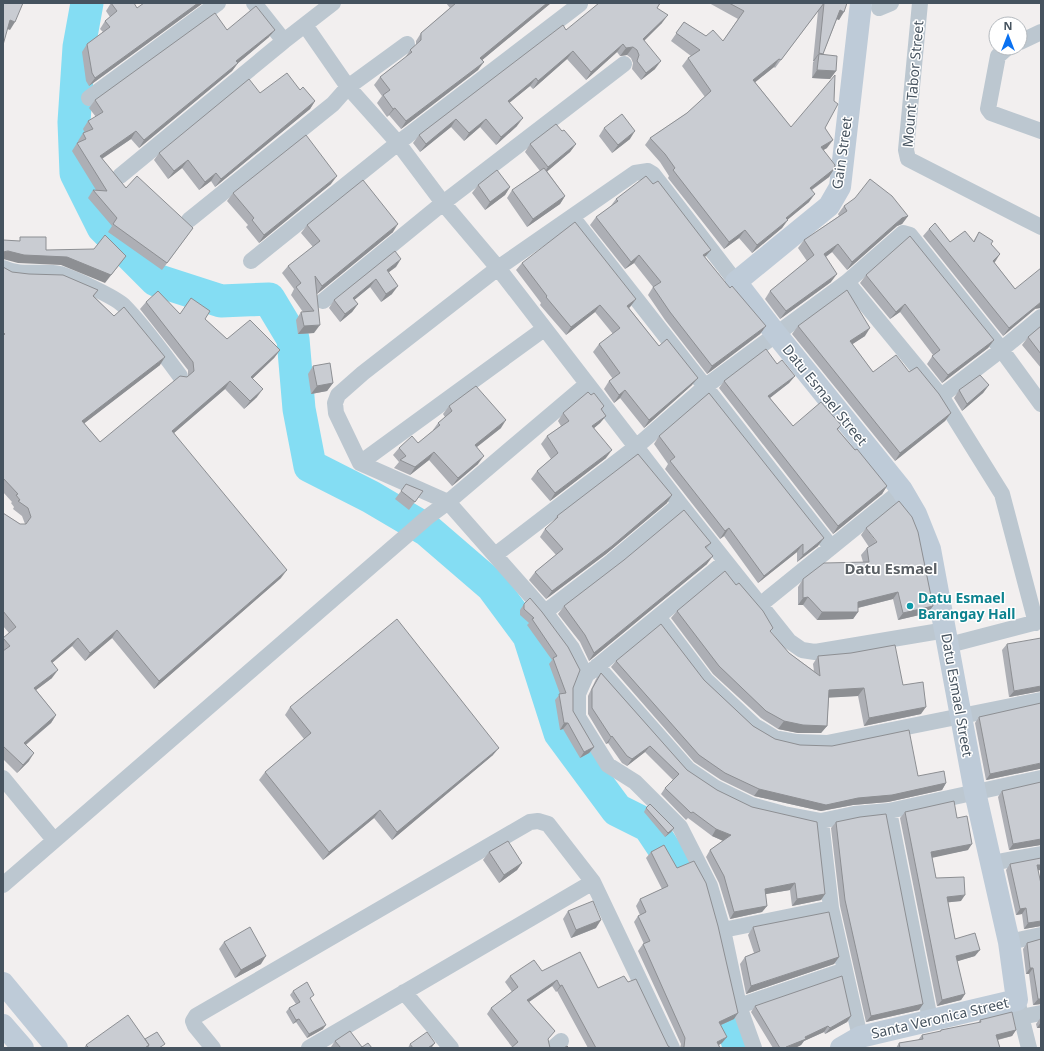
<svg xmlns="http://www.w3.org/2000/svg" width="1044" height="1051" viewBox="0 0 1044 1051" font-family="'Noto Sans',sans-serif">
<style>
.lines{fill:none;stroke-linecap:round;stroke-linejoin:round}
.river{stroke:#84ddf3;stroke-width:33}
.street{stroke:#bcc7d0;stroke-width:16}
.secondary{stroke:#becbd8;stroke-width:22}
.wall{fill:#adafb5}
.shaded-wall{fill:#8d8f93}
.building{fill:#c9ccd2;stroke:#8d8f93}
.culture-dot{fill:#0f9aa8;stroke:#fff;stroke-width:1.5}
.labels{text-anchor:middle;stroke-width:3;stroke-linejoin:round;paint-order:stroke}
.street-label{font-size:14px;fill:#46535f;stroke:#fff}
.culture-label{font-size:14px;font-weight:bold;fill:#0d838f;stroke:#fff;text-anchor:start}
.neighbourhood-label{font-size:15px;font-weight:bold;fill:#5b6065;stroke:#fff}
</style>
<rect width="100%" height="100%" fill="#f2efef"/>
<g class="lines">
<path class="river" d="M87 3 79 47 74 122 76 173 103 227 156 280 221 301 269 299 293 339 299 409 310 466 371 497 427 530 492 586 529 636 560 733 617 810 649 826 687 883
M714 979 740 1048"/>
<path class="street" d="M254 3 284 41
M920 3 906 150 908 159 1041 227
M879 8 891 3
M305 25 348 87 398 143 443 203 498 268 680 504 789 641 802 650 815 652 946 630
M1020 42 1041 32
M1007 48 998 56 988 109 991 113 1041 131
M89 98 218 3
M120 176 284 41 333 3
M572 217 831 547
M189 220 333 104 348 87 407 44
M251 261 398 143 580 4
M3 268C21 277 41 270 60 274 73 278 113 296 123 305 144 326 162 352 180 376
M736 282 653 174 648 171 635 173 498 268 363 373 338 395 335 403 336 413 360 463 448 502 545 612 572 648 586 676 578 694V717L608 765 635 782 680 827 710 886 723 930 739 1006 754 1048
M847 282 941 396 1002 494 1036 623
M323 301 443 203 624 64
M941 396 1001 350 1041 317
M360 463 544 329
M495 555 636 447 706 386 847 282 903 233 910 235 998 345 1041 404
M760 605 902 490
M545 612 612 561 680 504
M659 618 706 680 755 726 775 738 797 742 827 743 1041 700
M949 645 1041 621
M597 666 688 769 716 788 751 805 784 814 821 821 854 814 889 811 1041 778
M589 673 725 562
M3 778 54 840
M889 811 930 1019
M821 821 831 908 860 1037
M992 863 1041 854
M3 885 429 516 448 502 587 384
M723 930 831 908
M1009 942 1041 935
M404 992 451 1048
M1017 1000 1029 1048
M739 1006 845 970
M1021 1017 1041 1013
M213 1048 195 1026 193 1021 196 1016 530 822 538 821 548 824 593 882 672 1048
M309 1048 593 882
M553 1048 561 1041"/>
<path class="secondary" d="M3 983 57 1048
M3 1025 23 1048
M841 1048 860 1037 1017 1000 1009 942 975 792 930 549 916 514 902 490 776 334 736 282 829 206 840 187 861 3"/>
</g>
<path class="wall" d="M111 3 137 8 203 3 89 86 86 81 82 52 87 44 103 32 100 29 105 21 110 17 106 11Z
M446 3H551L482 60 478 70 401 129 389 115 387 117 377 103 382 96 374 85 380 77 405 58 410 50 416 45V41L421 33 450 8Z
M661 3 657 8 662 23 644 40 655 69 641 80 632 69 633 63 631 58 627 55 620 56 617 52 586 80 567 59 533 89 530 86 509 103 517 126 496 145 480 127 464 141 451 127 420 152 413 143 419 135 566 30Z
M709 3H847L839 20 837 19 823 54 836 71 830 79 812 78 813 62 814 61H813L818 11 775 68 774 67 755 82 791 127 825 128 827 148 823 150 834 169 829 177 812 190 809 202 787 220 782 228 752 253 739 238 724 249 668 178 669 176 660 162 645 145 650 138 687 113 705 97 682 66 688 58 691 56 671 41 684 22 706 36 723 41 738 19Z
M227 30 269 37 238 63 232 71 139 148 131 139 102 159 126 188 193 228 162 270 108 232 112 226 88 198 93 190H96L72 151 77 143H78V141L83 133H85L83 129 88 121 96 117 89 108 95 100Z
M300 90 315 101 310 109 215 187 211 181 199 190 182 168 168 179 154 160 159 153 260 93Z
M604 128 630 139 612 153 599 136Z
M562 131 576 144 570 152 547 171 565 196 560 204 527 227 507 198 512 190 540 171 525 152 530 144Z
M331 184 259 243 246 227 248 225 227 201 233 193Z
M478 185 510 187 505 195 485 210 472 193Z
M616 199 705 257 730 288 766 326 760 334 707 374 665 320 648 295 653 287 634 263 625 269 590 225 596 217 610 207Z
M844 206 908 216 902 224 897 226 847 270 832 252 826 257 831 282 780 319 765 299 770 291 807 261 798 248 804 240 839 216 838 214Z
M307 225 393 232 317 294 316 293 314 333 298 334 296 320 301 312H303L291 295 294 289 282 273 288 266 313 247 301 233Z
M929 229 950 242H973L979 232 991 244 994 262 1015 289 1035 309 1003 336 923 236Z
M522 263 636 299 629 308 659 346 692 385 644 428 620 398 614 403 604 389 609 381 613 379 593 352 599 344 613 334 595 312 566 335 540 305 541 303 516 270Z
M3 267 12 272 98 290 94 296 160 365 84 423 100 442 188 376V370L140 309 146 302 180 314 205 319 227 339 280 350 274 358 252 379 257 397 244 409 225 389 174 433 281 578 154 689 112 638 85 661 72 646 52 663V678L36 690 56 715 51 723 26 745 29 761 17 773 3 759V638L9 633 3 626V513L20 524H25L22 516 13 509 14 507 11 503 12 502 3 492Z
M396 267 388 272 392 294 381 302 370 287 354 300 358 304 352 312 340 322 329 308 334 300Z
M866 275 994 340 988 348 942 383 927 364 933 355 900 312 890 319 860 283Z
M798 326 865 336 852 344 873 372H909L951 413 945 421 895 461 792 334Z
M1041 326V368L1022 345 1028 337Z
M777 364 795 376 789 383 770 398 793 426 841 425 838 430 887 486 882 494 833 534 719 388 724 381Z
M313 366 333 383 327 391 311 394 308 374Z
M989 385 983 393 962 411 954 398 959 390Z
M591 395 604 406 602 410 606 416 600 423 594 428 606 458 550 501 531 479 537 471 551 459 541 444 547 436 561 426 558 421 563 413Z
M449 406 501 428 477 447 478 464 452 486 429 460 410 475 394 468 399 462 393 455 399 448 418 443 433 431V430L438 423 445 417 443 414Z
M659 436 818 546 797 562V552L758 583 724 536 720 539 665 469 668 464 654 444Z
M401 491H423L409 510 395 499Z
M667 503 606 554 546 599 529 580 535 572 556 555 540 537 545 529 552 523 557 516Z
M866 528 928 613 898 620 893 599 858 608V612L853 619 817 620 803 605H798V587L803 579 863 562 861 555 867 548 869 547 861 535Z
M711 543 706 549 707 564 589 661 580 642 558 614 564 606Z
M736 585 771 632 789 653 814 671 813 664 818 656 903 685 921 714 864 726 858 696 829 697 827 726 821 733H798L778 729 761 718 713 674 671 618 677 611Z
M530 598 573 688V711L594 747 589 753 580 758 563 729 560 730 555 700 560 694 549 664 552 660 527 625 529 623 520 615V610L524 604Z
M1007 644 1041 691 1009 697 1002 650Z
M616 661 704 680 753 726 775 739 946 783 942 790 888 802 853 805 821 811 754 796 721 780 694 762 611 667Z
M601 673 687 770 825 894 821 900 792 906 790 890 765 894 767 906 762 912 730 919 719 883 706 857 710 850 723 841 712 836 688 818 686 820 661 794 665 788 673 780 645 752 627 766 622 763 608 743 606 744 588 714V696L596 679Z
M290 707 493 755 392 840 374 818 323 860 259 780 265 772 304 739 285 715Z
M979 717 1039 769 986 780 975 723Z
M1002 791 1040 845 1009 850 998 797Z
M646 808 674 828 671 832 665 837 644 812Z
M905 812 957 818 968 850 932 857 936 878 961 901 948 902 955 939 975 956 957 961 965 994 961 1000 937 1006 900 818Z
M836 822 923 1004 919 1010 866 1022 840 906 831 828Z
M664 845 734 1019 721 1025 722 1043 719 1045 720 1048H680L681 1044 638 951 643 944H644L634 922 638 916 640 915 636 906 640 899 662 889 646 858 651 852Z
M489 852 522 863 517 870 499 883 483 860Z
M1010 864 1038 871 1041 926 1024 929 1022 914 1016 915 1006 870Z
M568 911 596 928 571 938 563 919Z
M753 927 839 957 834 964 746 994 740 964 745 957 754 953 748 935Z
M1041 939V1004L1033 1005 1029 974H1026L1023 949 1027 943Z
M224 942 261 964 235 978 219 949Z
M542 971 598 988 628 982 668 1046 671 1048H588L557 991 556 992 552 986 529 1002 555 1031 512 1047 487 1014 491 1008 512 992 505 982 510 976Z
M293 991 311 999V1000L323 1029 307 1038 296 1022 293 1024 286 1012 289 1008 296 1004 290 995Z
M755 1006 851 1016 847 1022 825 1034 824 1032 804 1041 801 1045 795 1048H773L751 1012Z
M1041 1017V1028H1037L1036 1024Z
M980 1020 1016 1030 1012 1036 998 1040 1000 1048H896L899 1043 918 1040 922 1035 939 1032 941 1030 978 1023Z
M145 1039 163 1048H84L86 1045Z
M335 1041 362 1047 372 1048H332L331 1047Z
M435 1043 431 1048H408L410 1044Z"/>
<path class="shaded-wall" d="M198 3H203L89 86 95 78Z
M547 3H551L475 66 480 58Z
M840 10 844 12 839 20 834 18Z
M668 15 662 23 638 47 643 39Z
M10 20 15 22 10 30 5 28Z
M275 30 269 37 231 69 236 61Z
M623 44 617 52 586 80 591 72Z
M633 47 627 55 620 56 626 48Z
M573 51 567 59 533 89 538 81Z
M819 53 823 54 818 61 819 54 814 61H813Z
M779 59 774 67 748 88 753 80Z
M661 61 655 69 641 80 646 73Z
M484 62 478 70 401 129 406 121Z
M238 63 232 71 139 148 144 140Z
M817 70 836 71 830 79 812 78Z
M536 78 530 86 502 109 508 101Z
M315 101 310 109 215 187 221 179Z
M395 108 389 115 387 117 393 109Z
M523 118 517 126 496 145 501 137Z
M456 119 451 127 420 152 426 144Z
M486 119 480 127 464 141 469 133Z
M136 131 131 139 94 164 100 156Z
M635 131 630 139 612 153 618 145Z
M833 140 827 148 815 155 821 147Z
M576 144 570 152 543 175 548 167Z
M188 160 182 168 168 179 174 171Z
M834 169 829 177 804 195 810 188Z
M216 173 211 181 199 190 205 182Z
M337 176 331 184 259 243 264 235Z
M510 187 505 195 485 210 490 202Z
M815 194 809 202 780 226 786 218Z
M565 196 560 204 527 227 533 219Z
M908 216 902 224 897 226 847 270 852 262 902 218Z
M788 220 782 228 752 253 757 245Z
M398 224 393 232 317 294 322 286Z
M745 230 739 238 724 249 729 242Z
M838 244 832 252 818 262 824 254Z
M711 250 705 257 703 255Z
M8 251 126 256 105 283 61 265 18 263 3 259V252Z
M1000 254 995 262 988 268 993 261Z
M639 255 634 263 625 269 631 262Z
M401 259 396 267 381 278 387 270Z
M837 274 831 282 780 319 786 311Z
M376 279 370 287 347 306 353 298Z
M398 286 392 294 381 302 386 294Z
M636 299 630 307 622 314 627 306Z
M1041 302V308L1035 309 1003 336 1009 328Z
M358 304 352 312 340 322 345 314Z
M905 304 900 312 890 319 896 312Z
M600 305 595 312 566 335 571 327Z
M320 325 314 333 298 334 304 326Z
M766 326 760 334 707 374 712 366Z
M870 328 865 336 845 349 850 341Z
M994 340 988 348 942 383 948 375Z
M280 350 274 358 246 385 251 377Z
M165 357 160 365 77 429 82 421Z
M795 376 789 383 762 404 768 396Z
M698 378 692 385 644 428 649 420Z
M230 381 225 389 167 439 172 431Z
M333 383 327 391 311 394 317 386Z
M989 385 983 393 962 411 967 404Z
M263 389 257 397 244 409 250 401Z
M625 390 620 398 614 403 619 395Z
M951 413 945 421 895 461 900 453Z
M606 416 600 423 587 434 592 426Z
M506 420 501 428 469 453 475 445Z
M612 450 606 458 550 501 555 493Z
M434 452 429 460 410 475 415 467Z
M484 456 478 464 452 486 458 478Z
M887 486 882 494 833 534 838 526Z
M672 495 667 503 606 554 546 599 552 591Z
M729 528 724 536 720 539 725 531Z
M824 538 818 546 797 562 803 555Z
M803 544 797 552 758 583 764 576Z
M713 556 707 564 589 661 594 653Z
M287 570 281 578 154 689 159 681Z
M898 592 893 599 853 609 858 602Z
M808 597 803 605H798L803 598Z
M933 606 928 613 898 620 903 613Z
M822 612H858L853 619 817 620Z
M117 630 112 638 85 661 90 653Z
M78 638 72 646 45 669 51 661Z
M58 670 52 678 28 696 34 688Z
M1041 686V691L1009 697 1014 691Z
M864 688 858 696 824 698 829 690Z
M926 707 921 714 864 726 869 718Z
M56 715 51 723 18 751 24 743Z
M784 721 827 726 821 733H798L778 729Z
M564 723H568L563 729 560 730Z
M612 736 608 743 606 744 611 737Z
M650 746 645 752 627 766 632 759Z
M594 747 589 753 580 758 584 752Z
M499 748 493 755 392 840 397 832Z
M34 753 29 761 17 773 23 765Z
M1041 763V769H1039L986 780 990 774Z
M946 783 942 790 888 802 853 805 821 811 754 796 759 789 858 798Z
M380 810 374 818 323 860 329 852Z
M674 828 671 832 665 837 668 833Z
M716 829 731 835 726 842 712 836Z
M1041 839V845L1009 850 1013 844Z
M972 844 968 850 927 859 931 852Z
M522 863 517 870 499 883 504 875Z
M1037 865H1041V870L1033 871Z
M795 883 790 890 760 895 765 889Z
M825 894 821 900 792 906 797 899Z
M965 895 961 901 942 903 947 897Z
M767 906 762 912 730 919 734 912Z
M1026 908 1022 914 1016 915 1020 909Z
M601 920 596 928 571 938 576 930Z
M1041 921V926L1024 929 1028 923Z
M980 950 975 956 952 963 956 956Z
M266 956 261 964 235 978 241 970Z
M839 957 834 964 746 994 751 986Z
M1030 968H1033L1029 974H1026Z
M557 980 552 986 523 1006 527 1000Z
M562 985 557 991 556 992 560 986Z
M965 994 961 1000 937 1006 942 1000Z
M1038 999H1041V1004L1033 1005Z
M923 1004 919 1010 866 1022 871 1016Z
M738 1013 734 1019 714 1028 719 1022Z
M851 1016 847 1022 825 1034 830 1028Z
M299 1019 296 1022 293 1024 296 1020Z
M1041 1022V1028H1037Z
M326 1025 323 1029 307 1038 309 1034Z
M828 1026 824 1032 804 1041 801 1045 795 1048H786L805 1037Z
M1016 1030 1012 1036 992 1041 996 1035Z
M727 1037 722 1043 713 1048 717 1042Z
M435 1043 431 1048H428Z"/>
<path class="building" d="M3 3H23L15 22 10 20 3 45Z
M111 3H134L137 8 144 3H198L95 78 92 73 87 44 110 27 105 21 117 11Z
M456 3H547L480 58 484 62 406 121 395 108 393 109 383 95 390 90 380 77 412 52 410 50 421 40V33Z
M599 3H660L657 8 668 15 643 39 661 61 646 73 637 61 639 55 637 50 633 47 626 48 623 44 591 72 573 51 538 81 536 78 508 101 523 118 501 137 486 119 469 133 456 119 426 144 419 135 563 25 566 30Z
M729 3H824L781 60 779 59 753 80 791 127 835 75 834 101 838 104 825 128 833 140 821 147 835 165 834 169 810 188 815 194 786 218 788 220 757 245 745 230 729 242 673 170 675 168 665 154 650 138 687 113 711 91 688 58 700 50 676 33 684 22 706 36 713 30 723 41 744 11Z
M824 3H847L844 12 840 10 823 54 819 53Z
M256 6 275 30 236 61 238 63 144 140 136 131 100 156 126 188 137 176 193 228 167 263 113 224 117 218 93 190 107 191 77 143 86 139 83 133 93 129 88 121 103 112 95 100 215 13 227 30Z
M819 54 837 56 836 71 817 70Z
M287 73 300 90 303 87 315 101 221 179 216 173 205 182 188 160 174 171 159 153 249 79 260 93Z
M622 114 635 131 618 145 604 128Z
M556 124 562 131 564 130 576 144 548 167 530 144Z
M306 135 337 176 264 235 252 220 254 218 233 193Z
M544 168 565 196 533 219 512 190Z
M497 170 510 187 490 202 478 185Z
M646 176 653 184 658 181 711 250 703 255 730 288 732 286 766 326 712 366 670 312 653 287 661 282 639 255 631 262 596 217 618 201 616 199Z
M870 179 892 196 908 216 902 218 852 262 838 244 824 254 837 274 786 311 770 291 814 255 804 240 847 211 844 206 855 198Z
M363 180 398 224 322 286 315 276 320 325 304 326 301 312 314 311 296 287 301 283 288 266 320 241 307 225Z
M575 222 636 299 627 306 659 346 667 339 698 378 649 420 625 390 619 395 609 381 620 373 599 344 620 328 600 305 571 327 546 297 547 296 522 263Z
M935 223 950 242 965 231 974 242 979 232 993 241 991 244 1000 254 993 261 1015 289 1041 268V302L1009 328 929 229Z
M105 235 126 256 111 275 67 257 24 255 8 251 3 252V240L20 241V237H46V250L94 249Z
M910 236 994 340 948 375 932 356 940 350 905 304 896 312 866 275Z
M395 251 401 259 387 270 398 286 386 294 376 279 353 298 358 304 345 314 334 300Z
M3 267 12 272 29 274 63 275 98 290 93 296 114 316 124 307 165 357 82 421 100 442 180 376 187 377 194 371 193 362 146 302 158 291 180 314 191 298 210 311 205 319 227 339 250 320 280 350 251 377 263 389 250 401 230 381 172 431 287 570 159 681 117 630 90 653 78 638 51 661 58 670 34 688 56 715 24 743 34 753 23 765 3 746V651L10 646 3 638 16 627 3 611V513L20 524H26L31 517 28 508 18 501 20 500 16 495 18 494 3 478V336L5 334 3 332Z
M847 290 870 328 850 341 873 372 896 355 909 372 917 367 939 394 951 413 900 453 798 326Z
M1041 326V354L1028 337Z
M766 349 777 364 782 360 795 376 768 396 793 426 821 402 841 425 837 429 855 450 857 449 887 486 838 526 724 381Z
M330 363 333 383 317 386 313 366Z
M980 375 989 385 967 404 959 390Z
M476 386 506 420 475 445 484 456 458 478 434 452 415 467 400 460 406 456 399 448 412 436 418 443 440 425 438 423 452 411 449 406Z
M588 392 591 395 594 393 604 406 601 409 606 416 592 426 612 450 555 493 537 471 558 453 547 436 569 421 563 413Z
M709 393 824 538 803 555V544L764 576 729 528 725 531 670 461 675 457 659 436Z
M638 454 672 495 612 546 552 591 535 572 563 549 545 529 558 517 557 516Z
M406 484 423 491 415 502 401 491Z
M899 501 912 517 918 532 933 606 903 613 898 592 858 602V612H822L808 597 803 598V579L824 563 869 562 867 548 877 542 866 528Z
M684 510 711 543 705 547 713 556 594 653 585 635 564 606 624 560Z
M725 571 736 585 739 583 763 611 773 628 770 631 789 653 820 676 818 656 851 653 895 645 903 685 923 682 926 707 869 718 864 688 829 690 827 726 803 725 784 721 766 711 719 666 677 611Z
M530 598 542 612 568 647 580 670 573 688V711L594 747 584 752 568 723H564L559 694 566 693 553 658 557 656 532 619 534 618 524 609V604Z
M397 619 499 748 397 832 380 810 329 852 265 772 311 733 290 707Z
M661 624 704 680 753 726 775 739 800 745 832 746 909 730 918 776 944 771 946 783 892 795 858 798 826 805 759 789 725 773 699 755 616 661Z
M1041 638V686L1014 691 1007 644Z
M601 673 687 770 717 790 752 807 817 822 825 894 797 899 795 883 765 889 767 906 734 912 724 876 710 850 731 835 716 829 693 812 691 813 665 788 679 774 650 746 632 759 627 756 612 736 611 737 592 708V689Z
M1041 703V763L990 774 979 717Z
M1041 782V839L1013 844 1002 791Z
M954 801 957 818 967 816 972 844 931 852 936 878 964 877 965 895 947 897 955 939 975 933 980 950 956 956 965 994 942 1000 905 812Z
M650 804 674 828 668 833 646 808Z
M886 814 923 1004 871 1016 845 900 836 822 860 817Z
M508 841 522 863 504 875 489 852Z
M664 845 677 868 694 861 706 883 718 926 738 1013 719 1022 727 1037 717 1042 720 1048H682L684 1047 685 1038 643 944 650 941 638 916 646 912 640 899 668 886 651 852Z
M1041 858V865H1037L1041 884V921L1028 923 1026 908 1020 909 1010 864Z
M593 901 601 920 576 930 568 911Z
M829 912 839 957 751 986 745 957 760 951 753 927Z
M250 927 266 956 241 970 224 942Z
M1041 939V999H1038L1033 968H1030L1027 943Z
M580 952 598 988 624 976 628 982 636 979 668 1046 671 1048H596L562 985 560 986 557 980 527 1000 555 1031 548 1039 550 1048H551H511L518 1042 491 1008 518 987 510 976 534 960 542 971Z
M842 976 851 1016 830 1028 828 1026 805 1037 806 1039 786 1047 787 1048H780L755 1006Z
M307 982 314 995 310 998 326 1025 309 1034 299 1019 296 1020 289 1008 300 1002 293 991Z
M1012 1012 1016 1030 996 1035 1000 1048H900L899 1043 923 1039 922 1035 941 1031V1030L981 1022 980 1020Z
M128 1015 149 1045 145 1048H89L86 1045Z
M350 1031 362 1047 368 1043 372 1048H341L335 1041Z
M157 1032 165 1044 159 1048H147L149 1045 145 1039Z
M427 1032 435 1043 428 1048H413L410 1044Z
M567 1046 569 1048H564Z"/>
<circle class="culture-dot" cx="910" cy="606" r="4"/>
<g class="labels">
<g class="street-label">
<text transform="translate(913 84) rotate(-85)" y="5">Mount Tabor Street</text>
<text transform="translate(842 153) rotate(-82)" y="5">Gain Street</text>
<text transform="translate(825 395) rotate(51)" y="5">Datu Esmael Street</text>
<text transform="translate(957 695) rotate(80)" y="5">Datu Esmael Street</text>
<text transform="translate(940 1018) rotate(-13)" y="5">Santa Veronica Street</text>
</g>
<g class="culture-label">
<text x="918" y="603">Datu Esmael<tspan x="918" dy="16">Barangay Hall</tspan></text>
</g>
<g class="neighbourhood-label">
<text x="891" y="574">Datu Esmael</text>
</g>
</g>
<rect width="1044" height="1051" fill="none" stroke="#46535f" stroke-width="8"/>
<g transform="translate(1008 36)"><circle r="19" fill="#ffffff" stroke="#b5babf"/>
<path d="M0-3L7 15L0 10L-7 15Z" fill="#0a71f1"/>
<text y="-6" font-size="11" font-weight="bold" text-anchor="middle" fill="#46535f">N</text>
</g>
</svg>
